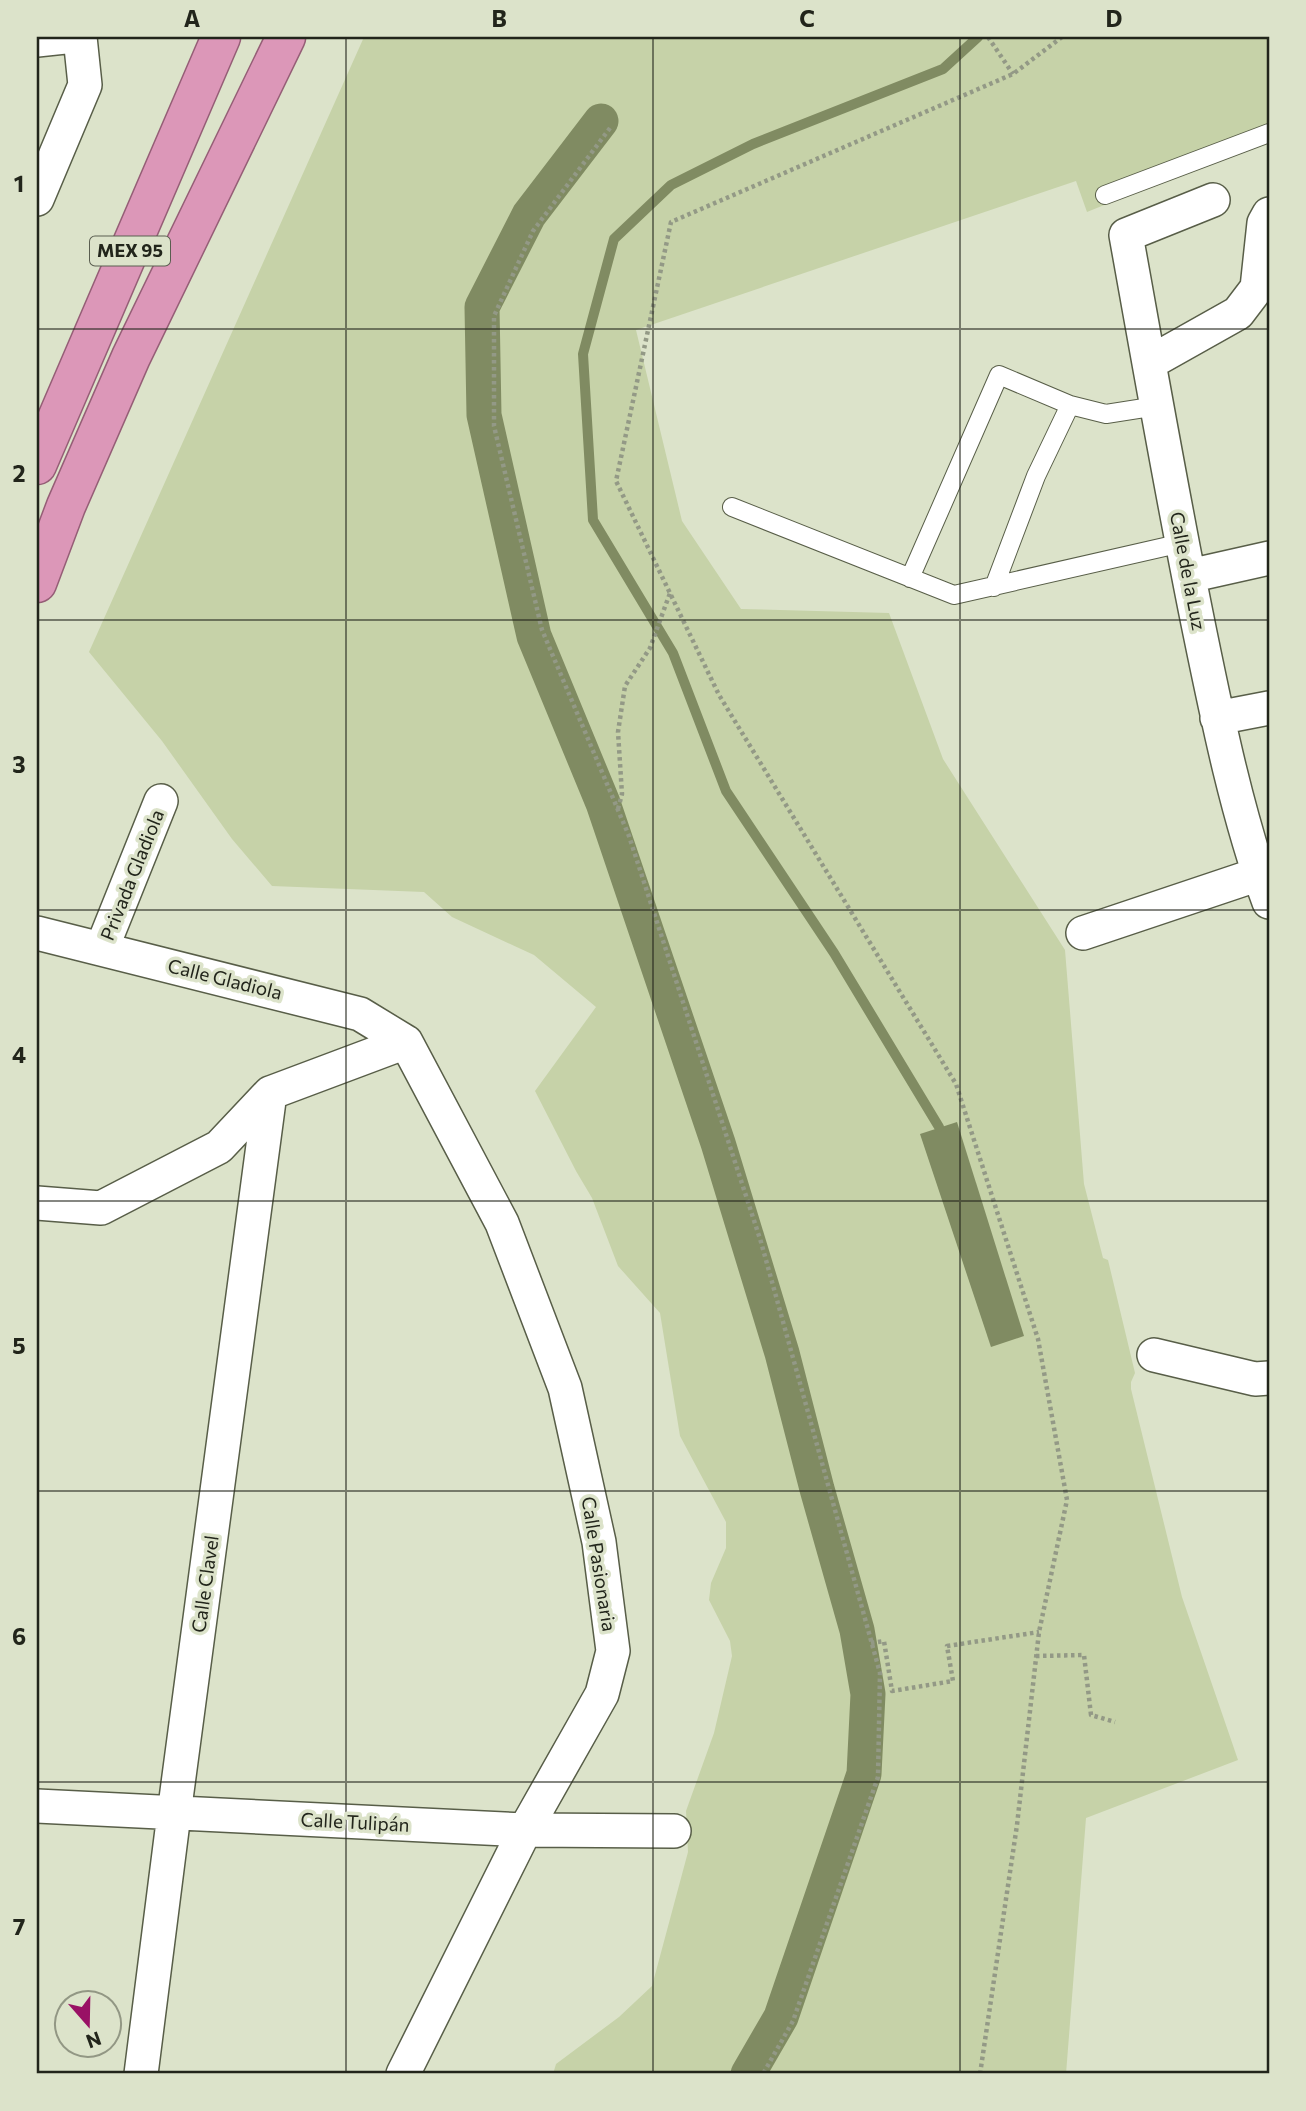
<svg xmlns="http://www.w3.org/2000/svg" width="1306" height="2111" viewBox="0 0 1306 2111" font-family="Commissioner,sans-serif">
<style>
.green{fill:#c6d2a8}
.water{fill:#808b62}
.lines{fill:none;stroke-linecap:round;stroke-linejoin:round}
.stream{stroke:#808b62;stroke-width:10}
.canal{stroke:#808b62;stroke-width:35}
.service-casing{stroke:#585e48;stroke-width:20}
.minor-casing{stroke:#585e48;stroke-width:36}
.trunk-casing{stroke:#955e76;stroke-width:41}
.path{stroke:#939986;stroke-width:4.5;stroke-dasharray:3.5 3.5;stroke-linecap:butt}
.service{stroke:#fff;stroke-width:18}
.minor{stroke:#fff;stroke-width:33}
.trunk{stroke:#dc97b8;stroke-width:38}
.grid{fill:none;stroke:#22251b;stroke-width:2;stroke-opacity:0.55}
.labels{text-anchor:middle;stroke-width:7;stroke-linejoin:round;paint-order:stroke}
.shield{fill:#dce3ca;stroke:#5a5e50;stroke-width:2}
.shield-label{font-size:18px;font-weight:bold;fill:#22251b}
.street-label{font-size:19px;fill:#22251b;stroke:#dce3ca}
.neatline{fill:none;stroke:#22251b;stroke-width:2.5}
.grid-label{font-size:23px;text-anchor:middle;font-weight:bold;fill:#22251b}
</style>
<rect width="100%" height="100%" fill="#dce3ca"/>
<path class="green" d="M364 37H1269V138L1087 212 1076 181 636 330 682 521 741 609 889 613 943 759 1065 950 1084 1184 1103 1258 1108 1260 1135 1373 1131 1382V1389L1182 1597 1238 1760 1086 1818 1066 2074H553L556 2064 619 2017 652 1986 688 1852 686 1811 714 1733 732 1656 730 1641 709 1600 711 1583 726 1548V1522L680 1436 660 1313 618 1266 592 1198 576 1171 535 1091 596 1007 534 955 452 917 424 892 272 886 232 839 162 741 89 652Z"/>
<path class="water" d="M957 1122 1024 1336 991 1347 920 1134Z"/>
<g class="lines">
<path class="stream" d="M939 1127 834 953 726 791 673 653 593 520 583 354 614 239 671 185 753 144 943 69 978 37"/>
<path class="canal" d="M601 121 529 215 482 307 484 415 534 636 603 803 718 1143 782 1353 817 1489 857 1630 868 1694 864 1774 781 2017 748 2074"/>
<g class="service-casing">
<path id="service" d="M1105 195 1269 133
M732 507 954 595 1182 543
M910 578 999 375 1070 405
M994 587 1036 476 1070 405 1106 414 1157 406"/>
</g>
<g class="minor-casing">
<path id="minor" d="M37 40 65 37
M37 199 85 85 80 37
M1213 200 1126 235C1150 368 1173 501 1200 633 1218 721 1238 818 1269 902
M1149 363 1238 313 1257 288 1264 223 1269 214
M1189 576 1269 558
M1217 718 1269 708
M37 933 360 1014 406 1042
M1083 933 1259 874
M102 948 161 801
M37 1203 101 1208 219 1147 270 1093 406 1042
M1154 1355 1255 1379 1269 1378
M37 1806 525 1830 674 1831
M141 2074 174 1814 270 1093
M403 2074 525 1830 602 1694 613 1651 599 1542 565 1388 502 1223 406 1042"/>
</g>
<g class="trunk-casing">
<path id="trunk" d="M37 465 221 37
M37 583 66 506 131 357 286 37"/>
</g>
<path class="path" d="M988 37 1013 74
M610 128 533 231 494 316V426L542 630 629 836 761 1242 880 1673 878 1777 793 2021 763 2074
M618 809 622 794 618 732 625 686 650 648 670 593
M871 1643 884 1641 892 1691 953 1681 947 1646 1039 1632
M1036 1656 1084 1655 1091 1715 1115 1722
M980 2074 1017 1825 1039 1632 1067 1500 1038 1339 956 1084 719 695 616 481 671 222 1013 74 1062 37"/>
<use href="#service" class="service"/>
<use href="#minor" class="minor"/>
<use href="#trunk" class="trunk"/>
</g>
<path class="grid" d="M346 37V2074M653 37V2074M960 37V2074M37 329H1269M37 620H1269M37 910H1269M37 1201H1269M37 1491H1269M37 1782H1269"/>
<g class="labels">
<rect class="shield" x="90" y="236.5" width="80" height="29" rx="5"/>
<g class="shield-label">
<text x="130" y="257">MEX 95</text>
</g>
<g class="street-label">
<text transform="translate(1188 571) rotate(79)" y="7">Calle de la Luz</text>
<text transform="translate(132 875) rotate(-68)" y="7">Privada Gladiola</text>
<text transform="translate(225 979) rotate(14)" y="7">Calle Gladiola</text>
<text transform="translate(599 1564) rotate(81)" y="7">Calle Pasionaria</text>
<text transform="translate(205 1584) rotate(-82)" y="7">Calle Clavel</text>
<text transform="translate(355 1822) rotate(3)" y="7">Calle Tulipán</text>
</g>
</g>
<rect width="1306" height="2111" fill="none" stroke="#dce3ca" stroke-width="77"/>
<g transform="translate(88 2024) rotate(160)"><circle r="33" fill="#dce3ca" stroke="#929784" stroke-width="2"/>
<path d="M0-5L12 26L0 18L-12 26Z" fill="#991165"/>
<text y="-10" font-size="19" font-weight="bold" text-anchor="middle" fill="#22251b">N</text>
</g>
<rect x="38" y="38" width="1230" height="2034" class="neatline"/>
<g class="grid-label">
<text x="192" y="27">A</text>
<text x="499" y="27">B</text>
<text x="807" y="27">C</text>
<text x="1114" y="27">D</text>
<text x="19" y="192">1</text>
<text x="19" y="482">2</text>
<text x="19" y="773">3</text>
<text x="19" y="1063">4</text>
<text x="19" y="1354">5</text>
<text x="19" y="1645">6</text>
<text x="19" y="1935">7</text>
</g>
</svg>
